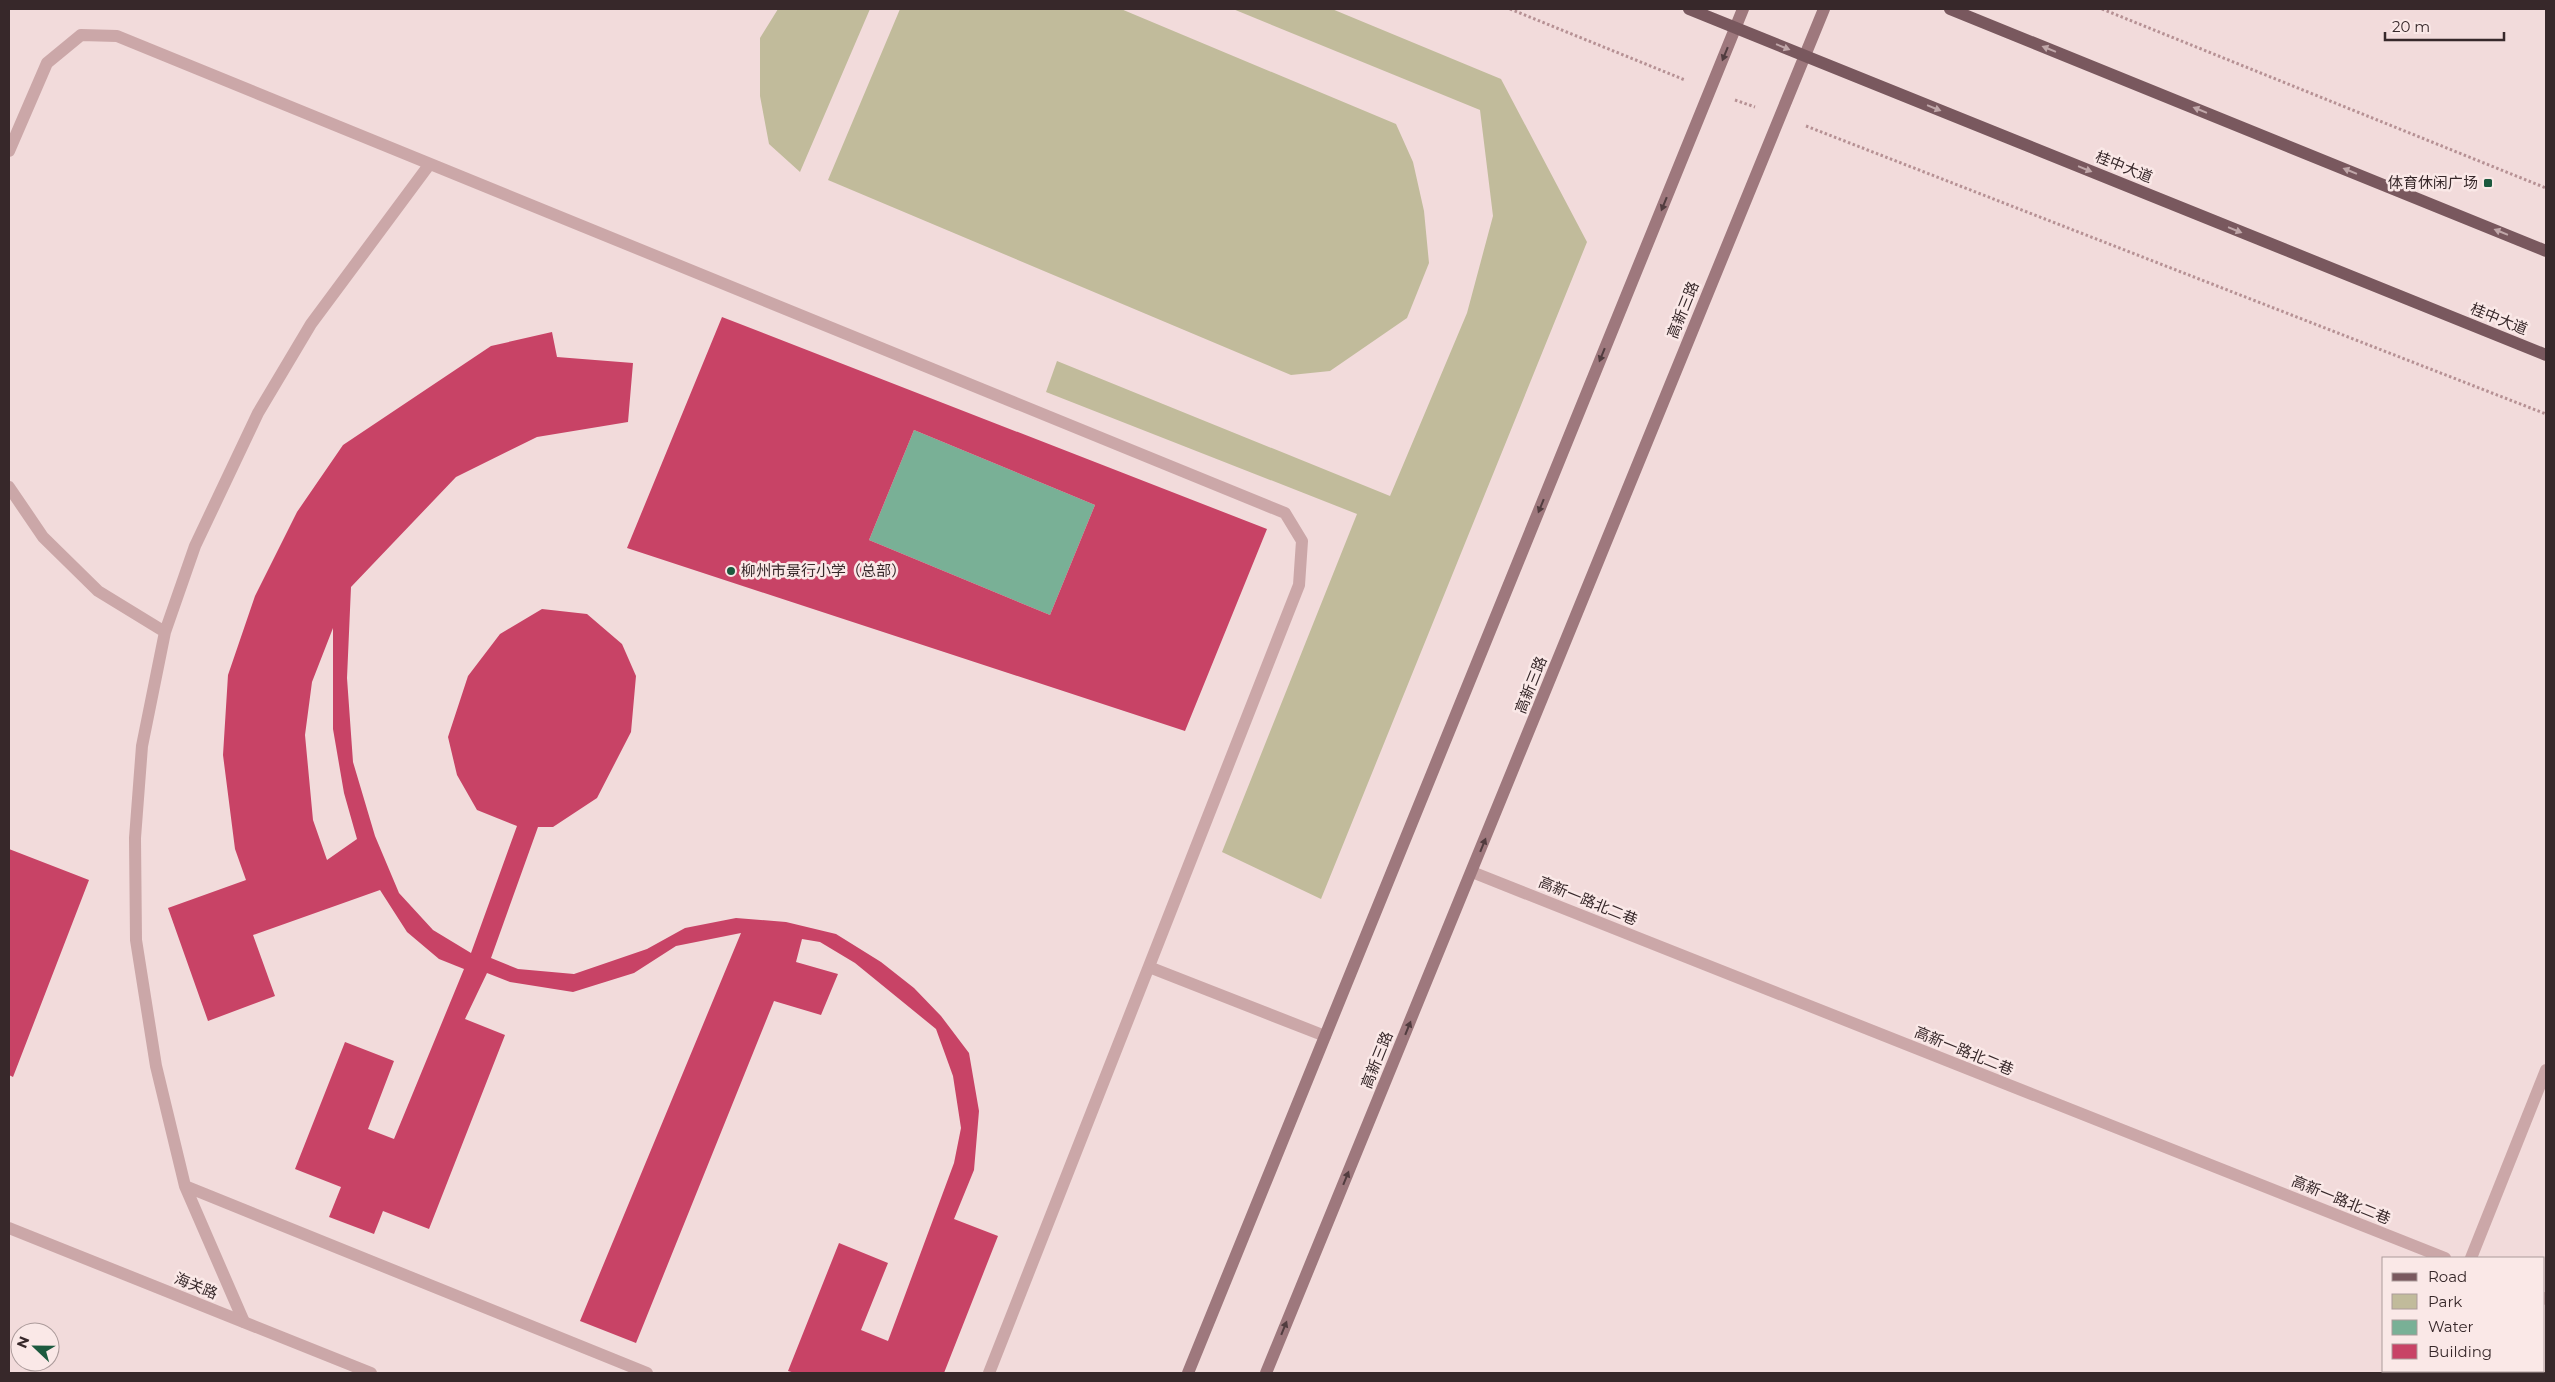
<svg xmlns="http://www.w3.org/2000/svg" width="2555" height="1382" viewBox="0 0 2555 1382" font-family="Montserrat,'Noto Sans SC',sans-serif">
<style>
.green{fill:#c1bb9b}
.water{fill:#79b096}
.building{fill:#c84366;fill-rule:evenodd}
.lines{fill:none;stroke-linecap:round;stroke-linejoin:round}
.path{stroke:#b69194;stroke-width:3;stroke-dasharray:2.5 2.5;stroke-linecap:butt}
.service{stroke:#cba7a8;stroke-width:12}
.minor{stroke:#cba7a8;stroke-width:12}
.tertiary{stroke:#cba7a8;stroke-width:12}
.secondary{stroke:#9e787d;stroke-width:12}
.primary{stroke:#79585e;stroke-width:12}
.oneway{fill:#c0a7a9}
.oneway2{fill:#513c3f}
.poi-dot{fill:#1c593e;stroke:#fae8e7;stroke-width:2}
.labels{text-anchor:middle;stroke-width:5;stroke-linejoin:round;paint-order:stroke}
.street-label{font-size:15px;fill:#37282a;stroke:#fae8e7}
.poi-label{font-size:15px;fill:#37282a;stroke:#fae8e7;text-anchor:end}
</style>
<rect width="100%" height="100%" fill="#f2dbdb"/>
<path class="green" d="M778 9H870L800 172 769 144 760 96V38Z
M900 9H1121L1396 124 1413 162 1424 211 1429 263 1407 318 1330 371 1291 375 828 180Z
M1233 9H1332L1501 79 1587 242 1321 899 1222 852 1357 514 1046 392 1057 361 1390 496 1467 313 1493 216 1480 110Z"/>
<path class="water" d="M914 430 1095 505 1050 615 869 540Z"/>
<path class="building" d="M722 317 1267 529 1185 731 627 548ZM914 430 1095 505 1050 615 869 540Z
M552 332 557 357 633 363 628 422 537 437 456 477 351 587 347 678 353 762 375 836 399 893 433 930 471 953 517 826 477 810 457 775 448 737 468 676 500 634 542 609 587 614 622 644 636 676 631 732 597 798 553 827H538L491 958 518 969 574 974 647 949 685 928 736 918 786 922 836 934 881 962 914 988 941 1016 969 1053 979 1111 974 1170 954 1219 998 1236 944 1373H795L788 1371 839 1243 888 1263 861 1330 888 1341 954 1163 961 1128 953 1076 936 1029 855 963 820 942 802 939 796 962 838 974 821 1015 774 1001 636 1343 580 1321 741 933 676 946 634 973 573 992 510 982 487 973 465 1019 505 1035 429 1229 383 1211 374 1234 329 1217 341 1187 295 1169 345 1042 394 1061 368 1129 394 1139 464 969 439 959 407 932 380 890 253 935 275 996 208 1021 168 908 246 880 235 849 223 755 228 675 255 596 297 512 343 445 491 346ZM333 628V729L344 793 357 839 327 860 313 820 305 735 312 682Z
M9 849 89 880 13 1077 9 1075Z"/>
<g class="lines">
<path class="path" d="M1510 9 1685 80
M2102 9 2546 188
M1735 100 1755 107
M1806 126 2546 414"/>
<path class="service" d="M9 151 47 63 81 35 117 36 1285 513 1302 541 1299 585 989 1373
M9 487 43 537 98 591 165 632
M1149 967 1325 1036
M185 1186 647 1373
M244 1322 185 1186 156 1066 136 940 135 838 142 746 165 632 195 546 258 413 311 324 429 165"/>
<path class="minor" d="M1472 872 2445 1258
M2471 1258 2546 1070
M2544 1298 2546 1299
M2424 1373 2425 1371"/>
<path class="tertiary" d="M9 1228 371 1373"/>
<path class="secondary" d="M1188 1373 1743 9
M1266 1373 1824 9"/>
<path class="primary" d="M1689 9 2546 355
M1950 9 2546 251"/>
</g>
<defs><path id="oneway-solid" d="M-6-.8H1V-3.2L6.5 0L1 3.2V.8H-6Z" transform="scale(1.25)"/></defs>
<g class="oneway">
<use href="#oneway-solid" transform="translate(1783 47) rotate(22)"/>
<use href="#oneway-solid" transform="translate(2049 49) rotate(-158)"/>
<use href="#oneway-solid" transform="translate(1934 108) rotate(22)"/>
<use href="#oneway-solid" transform="translate(2200 110) rotate(-158)"/>
<use href="#oneway-solid" transform="translate(2085 169) rotate(22)"/>
<use href="#oneway-solid" transform="translate(2350 171) rotate(-158)"/>
<use href="#oneway-solid" transform="translate(2235 230) rotate(22)"/>
<use href="#oneway-solid" transform="translate(2501 232) rotate(-158)"/>
</g>
<g class="oneway2">
<use href="#oneway-solid" transform="translate(1725 54) rotate(112)"/>
<use href="#oneway-solid" transform="translate(1664 204) rotate(112)"/>
<use href="#oneway-solid" transform="translate(1602 355) rotate(112)"/>
<use href="#oneway-solid" transform="translate(1541 506) rotate(112)"/>
<use href="#oneway-solid" transform="translate(1483 845) rotate(-68)"/>
<use href="#oneway-solid" transform="translate(1408 1028) rotate(-68)"/>
<use href="#oneway-solid" transform="translate(1346 1178) rotate(-68)"/>
<use href="#oneway-solid" transform="translate(1284 1328) rotate(-68)"/>
</g>
<g class="poi-dot">
<rect x="2483" y="178" width="10" height="10" rx="2.5"/>
<circle cx="731" cy="571" r="5"/>
</g>
<g class="labels">
<g class="street-label">
<text transform="translate(2124 167) rotate(22)" y="5">桂中大道</text>
<text transform="translate(1683 310) rotate(-68)" y="5">高新三路</text>
<text transform="translate(2499 319) rotate(22)" y="5">桂中大道</text>
<text transform="translate(1531 685) rotate(-68)" y="5">高新三路</text>
<text transform="translate(1588 901) rotate(22)" y="5">高新一路北二巷</text>
<text transform="translate(1964 1051) rotate(22)" y="5">高新一路北二巷</text>
<text transform="translate(1377 1060) rotate(-68)" y="5">高新三路</text>
<text transform="translate(2341 1200) rotate(22)" y="5">高新一路北二巷</text>
<text transform="translate(196 1286) rotate(22)" y="5">海关路</text>
</g>
<g class="poi-label">
<text x="2478" y="188">体育休闲广场</text>
<text x="741" y="576" text-anchor="start">柳州市景行小学（总部）</text>
</g>
</g>
<rect width="2555" height="1382" fill="none" stroke="#37282a" stroke-width="20"/>
<rect x="2382" y="1257" width="162" height="115" fill="#fae8e7" stroke="#ac9b9b"/>
<rect x="2392" y="1273" width="25" height="8" fill="#79585e" stroke="#ac9b9b"/>
<text x="2428" y="1282" font-size="15" fill="#37282a">Road</text>
<rect x="2392" y="1294" width="25" height="15" fill="#c1bb9b" stroke="#ac9b9b"/>
<text x="2428" y="1307" font-size="15" fill="#37282a">Park</text>
<rect x="2392" y="1320" width="25" height="15" fill="#79b096" stroke="#ac9b9b"/>
<text x="2428" y="1332" font-size="15" fill="#37282a">Water</text>
<rect x="2392" y="1344" width="25" height="15" fill="#c84366" stroke="#ac9b9b"/>
<text x="2428" y="1357" font-size="15" fill="#37282a">Building</text>
<g transform="translate(35 1347) rotate(292)"><circle r="24" fill="#fae8e7" stroke="#ac9b9b"/>
<path d="M0-4L9 19L0 12L-9 19Z" fill="#1c593e"/>
<text y="-8" font-size="14" font-weight="bold" text-anchor="middle" fill="#37282a">N</text>
</g>
<path d="M2385 32v8h119v-8" fill="none" stroke="#37282a" stroke-width="2.5"/>
<text x="2392" y="32" font-size="15" fill="#37282a" stroke="#fae8e7" stroke-width="4" paint-order="stroke">20 m</text>
</svg>
